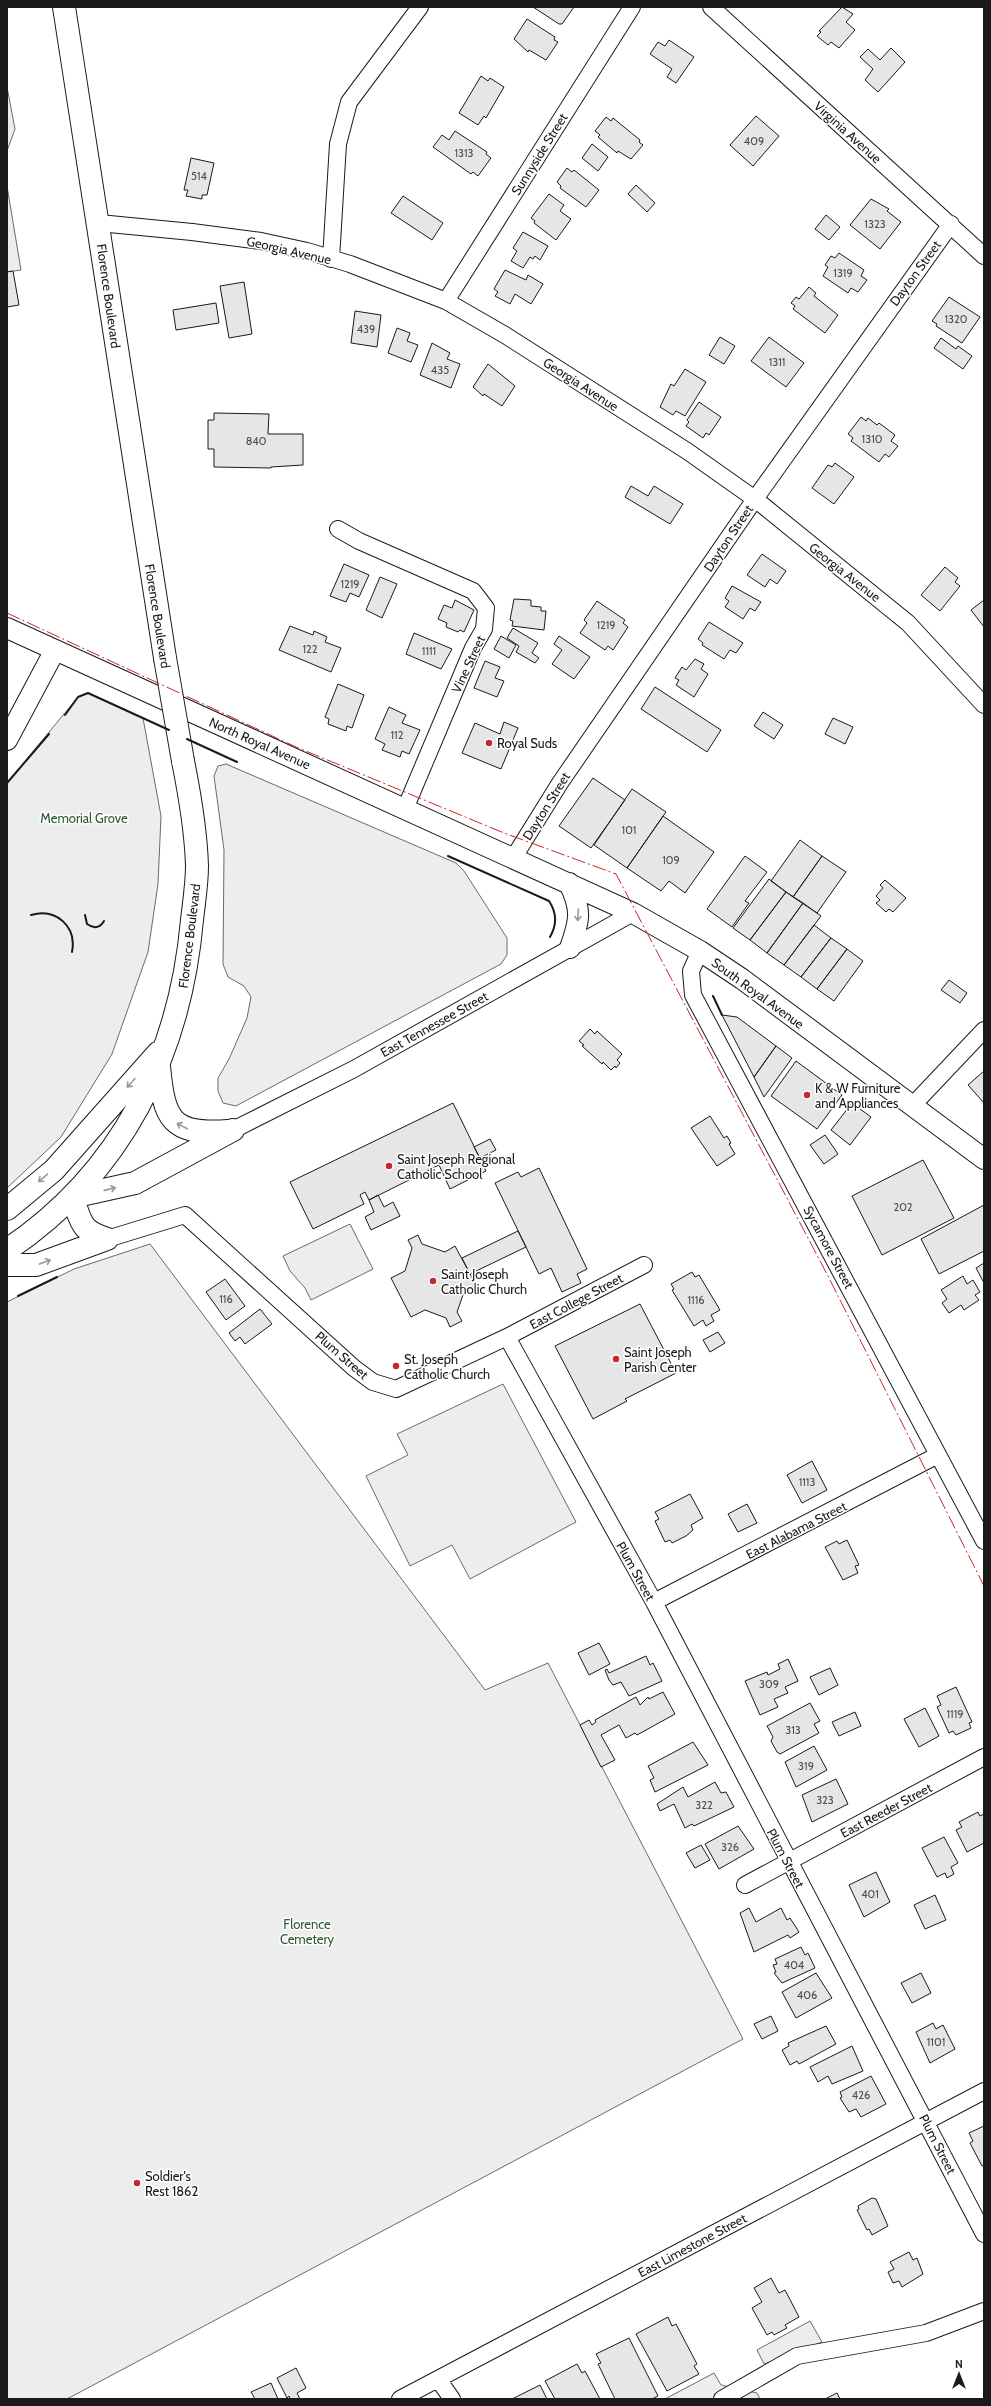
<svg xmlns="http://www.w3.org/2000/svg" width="991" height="2406" viewBox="0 0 991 2406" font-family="Cabin,sans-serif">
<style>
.built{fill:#ededed;stroke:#6a6a6a}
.building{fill:#e6e6e6;stroke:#1a1a1a}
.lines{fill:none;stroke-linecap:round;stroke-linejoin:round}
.minor-casing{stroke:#1a1a1a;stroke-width:18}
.tertiary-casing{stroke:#1a1a1a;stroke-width:22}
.trunk-casing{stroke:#1a1a1a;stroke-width:24}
.minor{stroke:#fff;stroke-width:16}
.tertiary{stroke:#fff;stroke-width:20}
.trunk{stroke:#fff;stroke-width:22}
.trunk-bridge-casing{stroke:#1a1a1a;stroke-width:24;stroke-linecap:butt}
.trunk-bridge{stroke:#fff;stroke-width:22}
.wall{stroke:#1a1a1a;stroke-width:2}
.power{stroke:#c62828;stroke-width:1;stroke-dasharray:14 3 2 3;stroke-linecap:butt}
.oneway{stroke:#989898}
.poi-dot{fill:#c62828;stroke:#fff;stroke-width:1.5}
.labels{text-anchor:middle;stroke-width:3;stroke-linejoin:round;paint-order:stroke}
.number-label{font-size:11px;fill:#4d4d4d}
.street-label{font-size:13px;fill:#1a1a1a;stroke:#fff}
.poi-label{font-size:13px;fill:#1a1a1a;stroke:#fff;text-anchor:start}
.park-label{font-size:13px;fill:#2b5a34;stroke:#fff}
</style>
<rect width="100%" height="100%" fill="#fff"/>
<path class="built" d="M7 87 15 129 7 151Z
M7 186 21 270 7 272Z
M88 693 143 718 161 816 158 884 148 952 112 1054 61 1137 7 1188V783L78 697Z
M226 764 456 863 464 871 507 938V955L501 964 236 1106 223 1103 218 1091V1078L229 1059 247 1018 251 997 244 986 228 977 223 964 224 850 214 776 218 766Z
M350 1224 373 1269 311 1300 305 1288 290 1271 283 1256Z
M150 1244 485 1690 548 1663 743 2039 67 2399H7V1302L74 1269Z
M503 1384 576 1522 470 1579 452 1545 410 1566 366 1476 408 1455 397 1434Z
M810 2321 822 2342 764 2364 757 2350Z
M714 2373 721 2385 757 2393 760 2399H665Z"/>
<path class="building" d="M533 7H574L562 24H559Z
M842 7 853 14 846 22 855 30 839 48 831 42 828 45 817 36 821 32 819 31Z
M527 19 555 37 554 40 558 42 546 60 529 50 528 52 514 39Z
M669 40 694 57 676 83 667 77 672 69 650 54 658 42 665 46Z
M891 48 905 62 878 92 865 80 873 69 860 57 868 49 880 60Z
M481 76 488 81 490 78 504 87 486 118 484 116 478 125 459 113Z
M756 116 779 136 753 166 730 145Z
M606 117 611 121 613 118 640 140 639 142 643 145 631 159 618 151 617 153 598 137 600 135 595 131Z
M455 131 487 152 486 154 491 158 478 176 473 172 471 174 433 147 442 135 449 140Z
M592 144 608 157 598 171 582 158Z
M191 158 214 163 207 195H202V199L186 196 188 190H184Z
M567 168 572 172 574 170 599 190 586 207 560 188 561 186 557 182Z
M636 185 655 203 647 212 628 194Z
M549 194 564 205 560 211 571 219 556 240 534 223 535 221 531 218Z
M403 196 443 223 432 240 391 213Z
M871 199 889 209 887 211 901 222 880 249 850 225Z
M826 215 840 227 829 240 815 229Z
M523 232 548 246 540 260 535 256 533 259 530 257 523 268 511 261 517 251 513 248Z
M839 253 864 270 861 276 867 280 858 292 851 288 848 293 823 276 828 267 825 265 831 256 835 258Z
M505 270 526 280 528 275 543 284 531 304 515 294 510 304 495 296 498 292 494 289Z
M13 271 19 305 7 307V272Z
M244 282 252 334 229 338 220 286Z
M809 287 816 293 814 296 838 315 825 333 793 309 795 306 791 303 796 297 799 299Z
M949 297 980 317 962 343 936 326 937 324 932 321Z
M216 303 219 323 176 330 173 310Z
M355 311 381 315 377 347 351 343Z
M397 328 410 333 407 341 418 345 411 362 388 353Z
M720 337 735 346 724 364 709 355Z
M769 337 804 363 786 387 751 361Z
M941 338 956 349 958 346 972 356 963 369 934 348Z
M432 343 450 353 447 359 460 364 451 388 420 375Z
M488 364 515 386 502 406 484 394 483 396 473 387Z
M685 369 706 382 685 416 676 411 673 415 660 407 671 384 674 386Z
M699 402 721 417 709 435 706 433 703 438 686 426 689 422 687 420Z
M214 413 269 414 268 434H303V465L271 467V468L214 467V449H208V420H214Z
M861 417 866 421 868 418 877 425 879 423 895 435 891 441 898 446 889 457 885 454 879 462 851 441 853 438 848 434Z
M835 463 854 477 834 504 812 488 828 465 832 467Z
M631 486 648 496 654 486 683 504 670 524 625 497Z
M762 554 786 571 777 584 770 579 765 587 747 575Z
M344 564 369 575 359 597 350 593 346 602 330 596Z
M945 567 958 578 955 582 960 586 940 611 921 595Z
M380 577 397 584 382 618 366 610Z
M732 586 761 602 755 611 750 608 743 619 725 607 729 601 725 598Z
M514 599 531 600V606L541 607V611H546L544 630 512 626 513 621 510 620Z
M455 600 474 610 464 632 460 630 458 632 446 627 447 623 438 619 444 605 452 608Z
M984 600V627L971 610Z
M597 601 625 620 623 623 628 627 613 650 608 646 605 650 580 633 587 623 584 620Z
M709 622 743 643 736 653 730 650 724 659 702 645 703 643 698 639Z
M290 626 313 635 314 631 327 637 325 642 341 648 331 672 279 650Z
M513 628 538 643 532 653 539 658 535 663 516 652 519 646 507 638Z
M414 633 452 649 441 669 406 654Z
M501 636 516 645 509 658 494 649Z
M559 636 590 657 574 679 552 664 562 650 554 644Z
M695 659 704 664 701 669 708 674 694 697 676 685 679 680 675 678 682 667 686 670Z
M485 661 500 667 495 678 504 681 497 697 474 688Z
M338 684 364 695 352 728 347 726 346 731 328 724 329 719 325 717Z
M655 687 721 730 707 752 641 709Z
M389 707 406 715 402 723 420 730 409 754 402 751 400 757 382 750 385 744 375 739Z
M763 712 783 725 774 739 754 726Z
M833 718 853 727 845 744 825 734Z
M504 722 518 728 501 769 462 753 475 723 500 734Z
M593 778 625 800 591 848 559 826Z
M632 789 666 812 627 868 594 845Z
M663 816 714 852 685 893 669 881 661 891 627 868Z
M800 840 822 856 793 897 771 881Z
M745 856 767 872 745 901 749 903 732 927 707 909Z
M822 856 846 872 817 913 793 897Z
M769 879 786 892 750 940 733 928Z
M885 880 906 898 893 912 889 909 886 912 876 903 880 900 876 896 883 888 880 885Z
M786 892 803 903 767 953 750 940Z
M803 903 821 916 784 965 767 953Z
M814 925 831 938 801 977 784 965Z
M831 938 847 949 817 989 801 977Z
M847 949 863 961 834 1001 817 989Z
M949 980 967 993 960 1003 941 990Z
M722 1015 737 1017 776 1046 754 1077Z
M590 1029 595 1034 597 1031 622 1054 617 1060 620 1063 616 1068 615 1066 611 1070 603 1062 602 1064 582 1046 584 1045 579 1041Z
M776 1046 792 1058 764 1097 754 1077Z
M796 1061 842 1095 817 1129 771 1096Z
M984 1071V1103L968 1085Z
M453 1103 486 1171 450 1189 439 1165 369 1200 365 1192 360 1195 364 1204 313 1229 290 1182Z
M852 1103 871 1117 850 1145 831 1130Z
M710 1116 724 1138 727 1136 731 1143 729 1144 735 1154 717 1166 691 1128Z
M825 1135 838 1154 824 1164 810 1145Z
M490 1139 496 1150 480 1158 474 1147Z
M923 1160 954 1218 882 1255 852 1196Z
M539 1168 587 1269 577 1274 581 1283 562 1292 551 1268 539 1274 495 1183 518 1172 521 1177Z
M378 1195 384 1207 393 1202 400 1216 371 1230 365 1217 374 1212 369 1200Z
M984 1205V1251L939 1274 921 1239Z
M518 1231 526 1247 470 1274 462 1258Z
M418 1235 422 1244 445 1252 455 1246 476 1285 464 1292 457 1312 462 1321 450 1327 446 1318 425 1310 411 1317 391 1278 405 1271 412 1248 408 1240Z
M984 1263V1283L976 1268Z
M692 1272 695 1277 699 1275 720 1310 711 1315 714 1321 706 1326 703 1320 694 1326 672 1290 674 1289 671 1284Z
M963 1276 967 1284 973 1280 980 1292 975 1295 979 1300 964 1310 961 1305 949 1313 942 1303 947 1299 941 1290Z
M225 1279 245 1306 226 1320 206 1292Z
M640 1304 676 1373 625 1399 627 1401 593 1419 555 1346Z
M260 1309 272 1324 245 1344 240 1337 235 1341 229 1333Z
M718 1332 725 1343 710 1352 703 1340Z
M812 1461 827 1490 802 1503 787 1475Z
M690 1494 703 1518 691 1525 693 1530 686 1536 672 1543 670 1540 665 1542 655 1521 659 1519 655 1512Z
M747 1504 757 1523 738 1532 728 1514Z
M847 1540 859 1565 855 1566 858 1573 843 1580 825 1547 837 1541 839 1544Z
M599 1643 610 1664 589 1675 578 1653Z
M646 1656 650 1665 653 1663 662 1681 629 1696 621 1682 613 1685 609 1680 605 1670 607 1669 609 1673Z
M788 1659 798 1681 785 1687 788 1693 774 1699 778 1707 760 1715 745 1681 767 1672 768 1675 780 1669 778 1664Z
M830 1668 838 1685 819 1695 810 1677Z
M956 1687 972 1722 969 1723 971 1728 956 1735 953 1731 949 1733 937 1707 941 1705 937 1696Z
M663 1692 675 1714 637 1735 635 1733 626 1738 619 1725 601 1735 615 1760 601 1767 580 1725 589 1720 592 1725 596 1722 595 1720 636 1697 640 1705 648 1697 649 1699Z
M810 1703 820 1721 814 1724 819 1733 780 1754 777 1752 771 1741 773 1737 767 1726Z
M925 1708 939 1736 919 1747 904 1719Z
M855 1712 861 1726 839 1736 832 1722Z
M693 1742 708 1765 655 1792 650 1780 654 1778 648 1766Z
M814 1746 827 1770 796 1787 785 1762Z
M836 1779 848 1804 812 1822 802 1795Z
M715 1782 721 1793 726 1792 734 1807 694 1826 692 1824 685 1828 674 1804 660 1811 657 1804 683 1787 688 1797Z
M978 1812 980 1816 984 1814V1843L967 1852 956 1830 962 1827 959 1822Z
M738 1826 754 1849 719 1869 705 1844Z
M944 1837 958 1863 951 1867 954 1874 947 1878 945 1873 937 1877 922 1848Z
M701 1845 710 1860 695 1868 686 1853Z
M876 1872 890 1902 864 1917 849 1885Z
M935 1895 946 1920 925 1929 914 1905Z
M749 1908 756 1922 781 1908 787 1920 790 1918 799 1932 790 1938 788 1935 754 1952 740 1913Z
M801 1947 805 1955 808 1953 815 1968 782 1983 774 1973 776 1972 773 1965 777 1964 775 1959Z
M816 1973 832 1998 796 2018 782 1992Z
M921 1973 931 1993 912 2003 901 1983Z
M771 2016 778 2031 762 2039 754 2024Z
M933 2023 936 2029 943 2025 955 2049 930 2063 916 2032Z
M826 2026 836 2044 799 2064 797 2061 790 2065 782 2050 789 2046 788 2043Z
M852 2046 863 2071 832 2084 828 2076 818 2082 810 2067Z
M871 2076 886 2104 861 2117 856 2109 849 2112 840 2098 842 2097 840 2092Z
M984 2126V2165L982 2166 970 2143 973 2141 969 2133Z
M872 2198 876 2199 888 2226 872 2235 869 2229 867 2230 857 2210 859 2209 858 2206Z
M909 2252 913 2260 917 2258 923 2274 902 2287 899 2281 893 2283 888 2272 894 2269 890 2262Z
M771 2278 779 2293 785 2290 799 2317 785 2325 787 2328 774 2335 772 2332 767 2335 752 2308 762 2302 754 2288Z
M668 2317 672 2326 676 2324 697 2364 694 2366 699 2374 667 2391 636 2334Z
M629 2338 658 2396 652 2399H615L598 2364 601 2363 596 2354Z
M577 2364 582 2373 585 2371 600 2399H555L545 2381Z
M296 2368 306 2388 297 2393 300 2399H290L289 2396 287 2398 277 2378Z
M271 2383 278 2399H255L251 2392Z
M540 2385 547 2399H512Z
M837 2393 840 2399H825Z"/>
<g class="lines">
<g class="minor-casing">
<path id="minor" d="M711 7 984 256
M99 223 192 232 261 241 307 251 350 264 446 301 505 335 687 451 755 499 908 623 984 705
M331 259 338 144 349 102 420 7
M446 301 632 7
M338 529 359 541 473 591 486 608 484 629 473 648 405 809
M514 857 560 783 755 499 951 224
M700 951 691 971 693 995 984 1541
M912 1106 984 1030
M233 1130 354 1069 633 913
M107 1239 185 1215 354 1368 373 1382 396 1389 507 1337 644 1265
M507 1337 654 1602 984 2234
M654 1602 938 1455
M745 1885 984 1757
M438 2379 452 2399
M400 2399 984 2091
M722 2399 797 2356 926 2333 984 2311"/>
</g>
<g class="tertiary-casing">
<path id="tertiary" d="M7 628 633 913 700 951 742 979 984 1159
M7 740 55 650
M569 883C582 910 580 920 570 948"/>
</g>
<g class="trunk-casing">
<path id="trunk" d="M64 7 165 658
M159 1066C164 1120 171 1135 228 1131
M72 1197 135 1183 233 1130
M72 1197C82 1222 79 1230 107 1239
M7 1209 54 1170 158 1053
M7 1250C122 1173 180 1055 192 920 194 902 197 884 197 866 196 831 190 796 183 761
M7 1265H36L107 1239"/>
</g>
<use href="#minor" class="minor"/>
<use href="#tertiary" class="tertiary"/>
<use href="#trunk" class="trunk"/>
<g class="trunk-bridge-casing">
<path id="trunk-bridge" d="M165 658 183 761"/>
</g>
<use href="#trunk-bridge" class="trunk-bridge"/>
<path class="wall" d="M65 715 78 697 88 693 169 730
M187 739 237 762
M7 783 49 734
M448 856 549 901C557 913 557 925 550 937
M31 915C56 908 77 926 72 952
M85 915 87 924C94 929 100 928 104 921
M713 996 722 1015
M18 1296 57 1277"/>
<path class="power" d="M7 613 296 747 504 833 616 874 828 1276 984 1586"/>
</g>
<defs><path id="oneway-shaft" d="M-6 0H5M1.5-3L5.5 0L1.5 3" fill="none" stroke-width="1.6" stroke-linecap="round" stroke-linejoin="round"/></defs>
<g class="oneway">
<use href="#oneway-shaft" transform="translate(578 915) rotate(93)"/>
<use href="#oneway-shaft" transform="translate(131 1083) rotate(132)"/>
<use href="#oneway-shaft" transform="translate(182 1126) rotate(-152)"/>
<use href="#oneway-shaft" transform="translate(43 1178) rotate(140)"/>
<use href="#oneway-shaft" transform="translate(110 1189) rotate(-13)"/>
<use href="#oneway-shaft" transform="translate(45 1262) rotate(-20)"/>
</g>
<g class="poi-dot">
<circle cx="489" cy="743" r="4"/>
<circle cx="807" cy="1095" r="4"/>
<circle cx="389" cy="1166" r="4"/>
<circle cx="433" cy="1281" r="4"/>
<circle cx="616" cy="1359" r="4"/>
<circle cx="396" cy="1366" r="4"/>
<circle cx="137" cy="2183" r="4"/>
</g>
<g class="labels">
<g class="number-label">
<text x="754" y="145">409</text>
<text x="464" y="157">1313</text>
<text x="199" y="180">514</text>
<text x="875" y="228">1323</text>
<text x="843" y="277">1319</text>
<text x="956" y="323">1320</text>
<text x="366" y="333">439</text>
<text x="777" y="366">1311</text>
<text x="440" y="374">435</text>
<text x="872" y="443">1310</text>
<text x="256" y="445">840</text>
<text x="350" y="588">1219</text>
<text x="606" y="629">1219</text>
<text x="310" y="653">122</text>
<text x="429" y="655">1111</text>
<text x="397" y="739">112</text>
<text x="629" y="834">101</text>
<text x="671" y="864">109</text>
<text x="903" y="1211">202</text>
<text x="226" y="1303">116</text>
<text x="696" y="1304">1116</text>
<text x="807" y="1486">1113</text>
<text x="769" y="1688">309</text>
<text x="955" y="1718">1119</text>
<text x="793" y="1734">313</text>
<text x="806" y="1770">319</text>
<text x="825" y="1804">323</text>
<text x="704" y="1809">322</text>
<text x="730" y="1851">326</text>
<text x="870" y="1898">401</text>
<text x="794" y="1969">404</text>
<text x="807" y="1999">406</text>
<text x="936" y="2046">1101</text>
<text x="861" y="2099">426</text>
</g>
<g class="street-label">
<text transform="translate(848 132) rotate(42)" y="5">Virginia Avenue</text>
<text transform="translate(539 154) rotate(-58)" y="5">Sunnyside Street</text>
<text transform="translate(289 250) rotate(13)" y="5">Georgia Avenue</text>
<text transform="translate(915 273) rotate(-54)" y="5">Dayton Street</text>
<text transform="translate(109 296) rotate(82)" y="5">Florence Boulevard</text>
<text transform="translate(581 384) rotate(33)" y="5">Georgia Avenue</text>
<text transform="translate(728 538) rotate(-56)" y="5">Dayton Street</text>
<text transform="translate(845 572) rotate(38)" y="5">Georgia Avenue</text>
<text transform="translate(158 616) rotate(81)" y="5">Florence Boulevard</text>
<text transform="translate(468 664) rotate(-65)" y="5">Vine Street</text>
<text transform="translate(260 743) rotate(24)" y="5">North Royal Avenue</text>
<text transform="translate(546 806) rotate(-58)" y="5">Dayton Street</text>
<text transform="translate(189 936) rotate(-83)" y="5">Florence Boulevard</text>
<text transform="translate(758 993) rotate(36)" y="5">South Royal Avenue</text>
<text transform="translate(434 1024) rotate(-29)" y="5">East Tennessee Street</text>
<text transform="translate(829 1247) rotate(62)" y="5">Sycamore Street</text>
<text transform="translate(576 1301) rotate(-28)" y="5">East College Street</text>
<text transform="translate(342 1355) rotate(41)" y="5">Plum Street</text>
<text transform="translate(796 1530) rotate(-27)" y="5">East Alabama Street</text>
<text transform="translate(636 1571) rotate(61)" y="5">Plum Street</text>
<text transform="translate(886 1810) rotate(-28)" y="5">East Reeder Street</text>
<text transform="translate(786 1858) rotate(62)" y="5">Plum Street</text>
<text transform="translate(938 2144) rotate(63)" y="5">Plum Street</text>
<text transform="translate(692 2245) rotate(-28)" y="5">East Limestone Street</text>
</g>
<g class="poi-label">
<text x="497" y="748">Royal Suds</text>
<text x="815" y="1093">K &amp; W Furniture<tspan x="815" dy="15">and Appliances</tspan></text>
<text x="397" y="1164">Saint Joseph Regional<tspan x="397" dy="15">Catholic School</tspan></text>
<text x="441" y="1279">Saint Joseph<tspan x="441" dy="15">Catholic Church</tspan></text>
<text x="624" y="1357">Saint Joseph<tspan x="624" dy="15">Parish Center</tspan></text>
<text x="404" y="1364">St. Joseph<tspan x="404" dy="15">Catholic Church</tspan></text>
<text x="145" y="2181">Soldier's<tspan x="145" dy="15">Rest 1862</tspan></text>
</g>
<g class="park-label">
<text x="84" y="823">Memorial Grove</text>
<text x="307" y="1929">Florence<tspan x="307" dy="15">Cemetery</tspan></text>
</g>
</g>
<rect width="991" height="2406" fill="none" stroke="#1a1a1a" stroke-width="16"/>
<g transform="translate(959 2374)" stroke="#ffffff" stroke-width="3" paint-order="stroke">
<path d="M0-3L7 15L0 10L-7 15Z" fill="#1a1a1a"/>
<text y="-6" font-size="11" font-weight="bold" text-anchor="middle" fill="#1a1a1a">N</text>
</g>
</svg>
